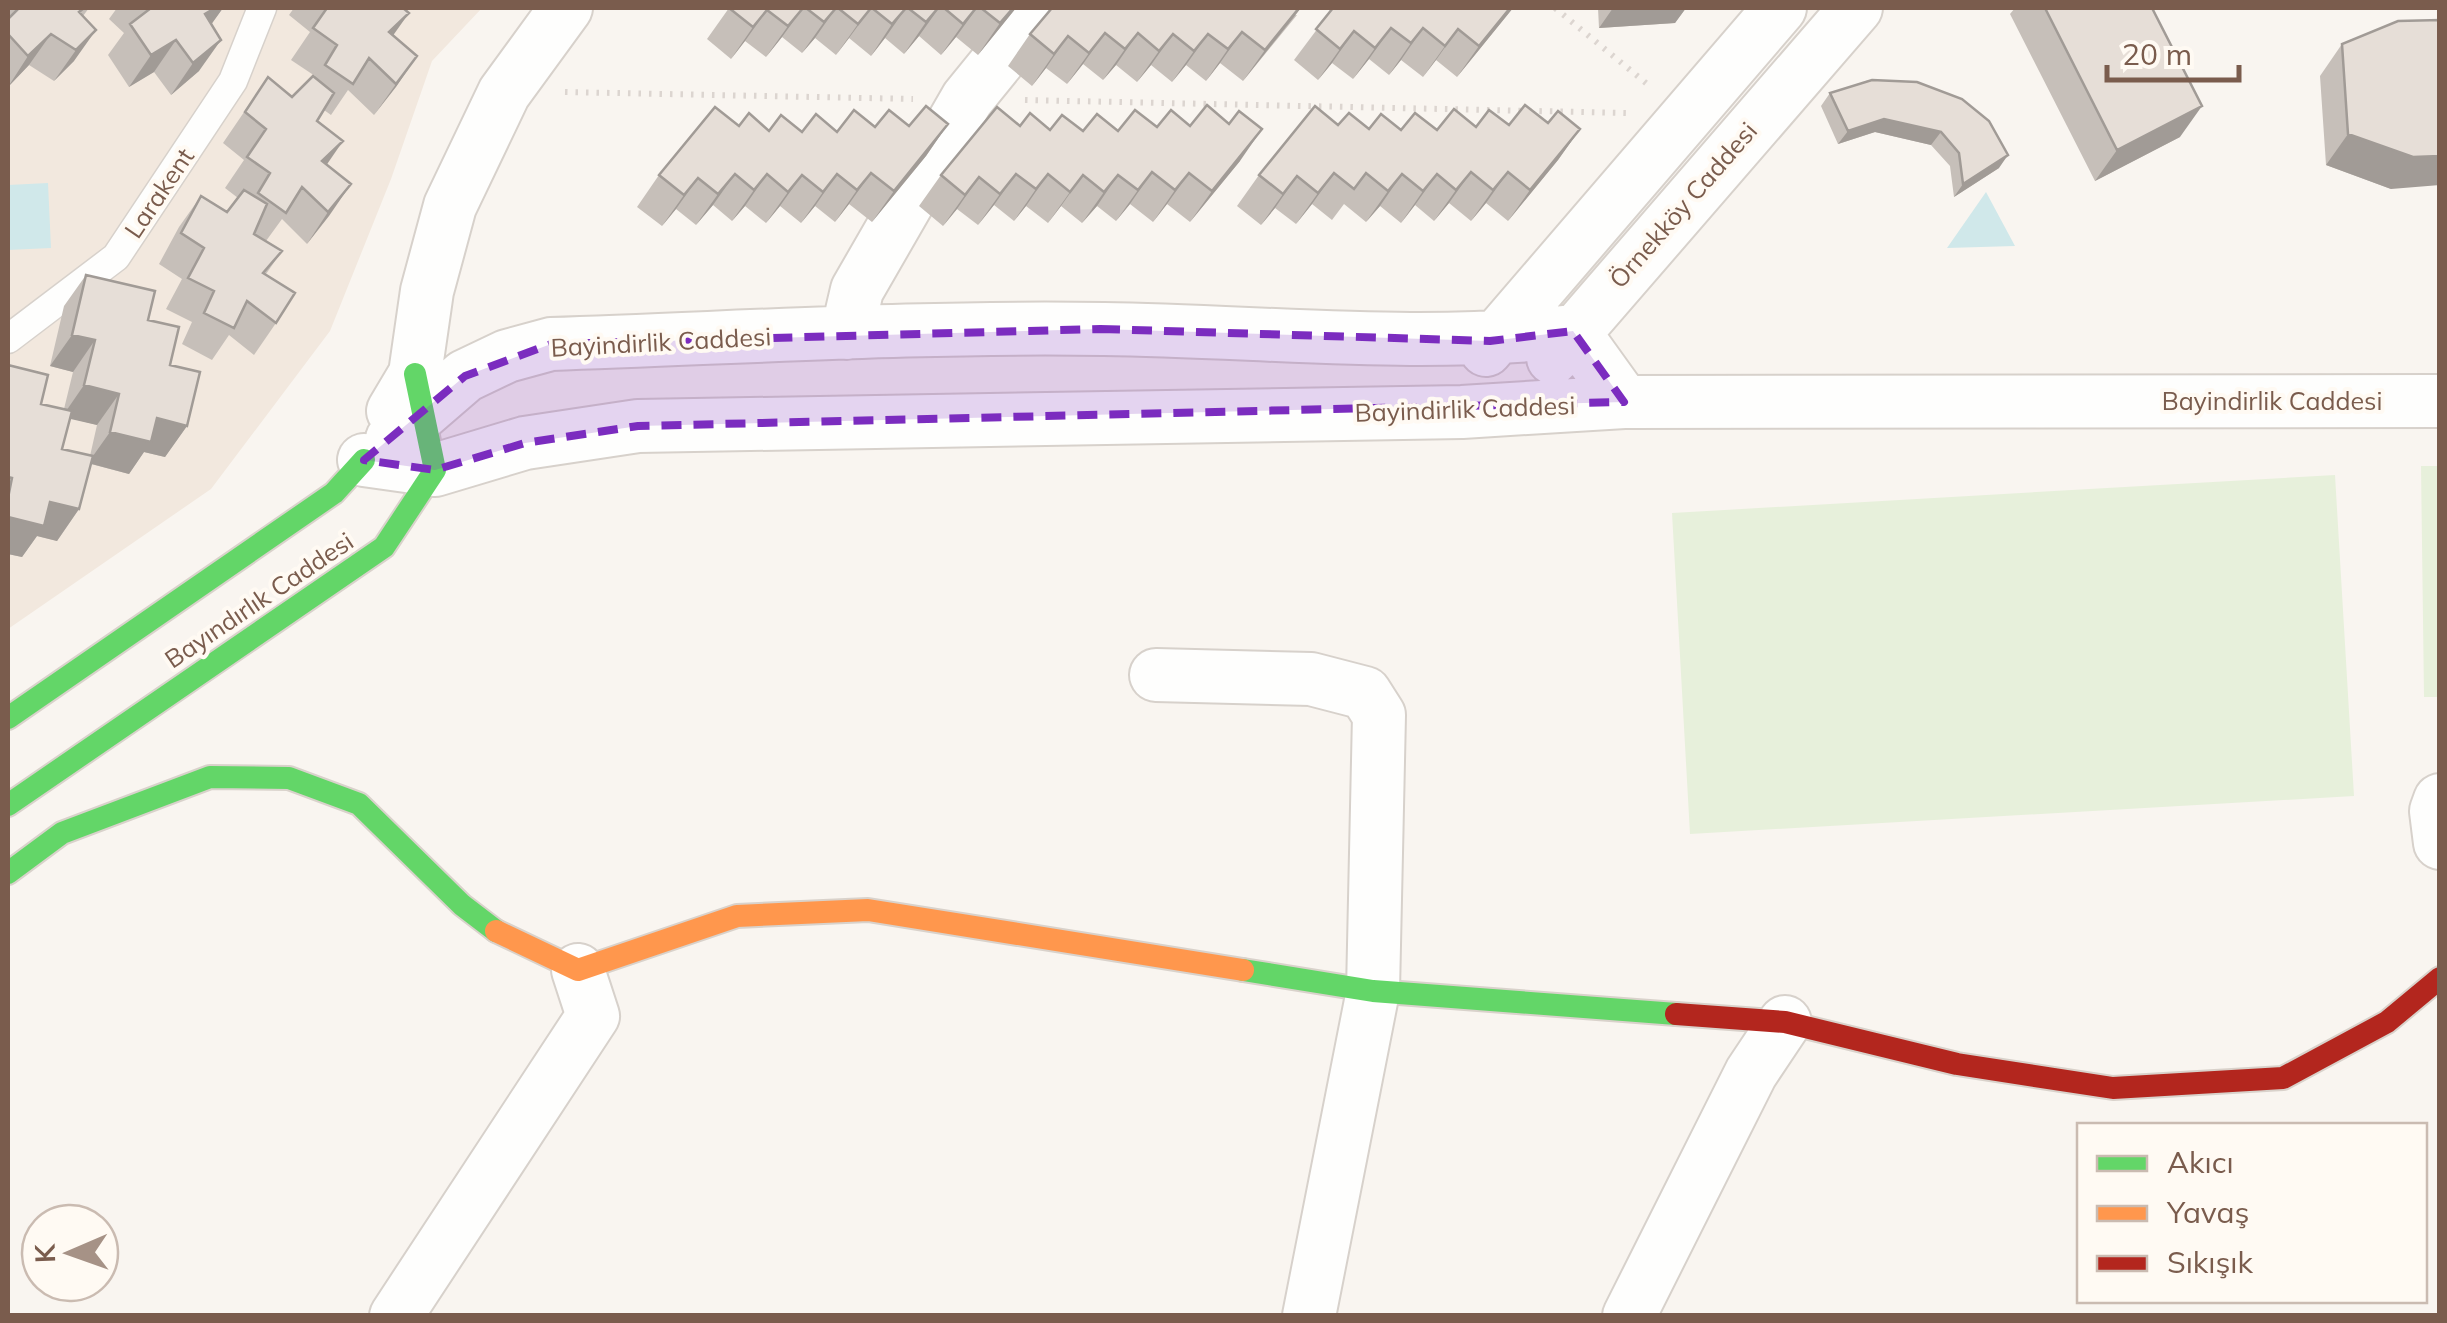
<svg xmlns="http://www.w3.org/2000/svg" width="2447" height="1323" viewBox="0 0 2447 1323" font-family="Mulish,sans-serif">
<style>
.residential{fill:#f2e8de}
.green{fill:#e7f0db}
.water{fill:#d0e8ea}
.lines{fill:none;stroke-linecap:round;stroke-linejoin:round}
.lane-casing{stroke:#d7d1cb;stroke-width:31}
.street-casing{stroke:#d7d1cb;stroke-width:56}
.fast-casing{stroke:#d9d2cb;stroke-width:26}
.slow-casing{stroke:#d9d2cb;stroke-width:26}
.jam-casing{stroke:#d9d2cb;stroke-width:26}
.path{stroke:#dcd5d0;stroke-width:6;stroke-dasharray:2.5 8;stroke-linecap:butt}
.lane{stroke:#fefefd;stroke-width:28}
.street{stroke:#fefefd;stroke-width:52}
.fast{stroke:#63d668;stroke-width:22}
.slow{stroke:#ff974d;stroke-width:22}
.jam{stroke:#b3261e;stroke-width:22}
.wall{fill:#c6bfb9;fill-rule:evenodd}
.shaded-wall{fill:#a19b96}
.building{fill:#e6ded7;stroke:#a19b96;stroke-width:2.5}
.marked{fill:#7b2cbf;fill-opacity:0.2;stroke:#7b2cbf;stroke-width:8;stroke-dasharray:20 12;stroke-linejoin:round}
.labels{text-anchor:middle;stroke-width:8;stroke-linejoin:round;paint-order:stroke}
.street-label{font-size:25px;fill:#7a5c4d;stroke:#fffaf3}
</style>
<rect width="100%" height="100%" fill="#f9f5f0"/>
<path class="residential" d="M8 8H482L432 61 391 179 330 331 211 489 8 629Z"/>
<path class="green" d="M2421 466H2439V697H2424Z
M2335 475 2354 796 1690 834 1672 513Z"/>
<path class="water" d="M48 183 51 248 8 250V185Z
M1986 192 2015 246 1947 248Z"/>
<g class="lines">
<g class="lane-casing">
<path id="lane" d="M8 339 116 257 233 81 262 8"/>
</g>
<g class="street-casing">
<path id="street" d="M847 333 857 290 967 99 1041 8
M1486 350 1780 8
M1553 358 1856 8
M393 411 415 374 427 291 450 206 504 93 566 8
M392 439 465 376 507 356 551 344C735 338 920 326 1104 329 1260 331 1417 349 1573 331L1624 402
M364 460 435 470 525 443 638 426 1462 412 1624 402 2440 401
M1156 675 1311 679 1365 693 1379 715 1373 991 1309 1316
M2440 800 2436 811 2440 843
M396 1316 593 1016 578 970
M1629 1316 1751 1073 1785 1022"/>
</g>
<g class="fast-casing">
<path id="fast" d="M8 718 334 493 364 460
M8 805 384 547 435 470 415 374
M8 873 62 833 210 777 289 778 359 804 462 905 496 931
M1243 970 1373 991 1676 1014"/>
</g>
<g class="slow-casing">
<path id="slow" d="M496 931 578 970 737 916 868 910 1243 970"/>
</g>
<g class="jam-casing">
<path id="jam" d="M1676 1014 1785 1022 1957 1064 2113 1088 2283 1078 2387 1022 2440 978"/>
</g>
<path class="path" d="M1555 8 1652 88
M565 92 913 99
M1025 100 1628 113"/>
<use href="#lane" class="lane"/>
<use href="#street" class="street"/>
<use href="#fast" class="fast"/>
<use href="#slow" class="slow"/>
<use href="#jam" class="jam"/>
</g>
<path class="wall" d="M8 8H89L83 16 74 61 54 81 29 65 8 87Z
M117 8H223L211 24 199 71 171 95 154 72 129 87 108 55 124 33 109 19Z
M294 8H403L393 36 417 56 374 115 348 90 331 115 324 110 317 121 327 165 351 184 307 244 282 219 266 241 282 251 266 274 276 323 254 355 229 335 212 360 182 344 192 322 166 309 182 279 159 264 179 227 201 196 227 212 238 198 225 188 244 160 223 143 268 77 292 97 315 76 291 60 310 32 289 15Z
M729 8H1016L978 55 956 37 941 55 919 36 904 54 885 38 871 56 849 38 836 55 815 38 802 53 782 37 766 57 745 41 731 59 707 39Z
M1333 8H1513L1457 77 1436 60 1423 77 1401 60 1389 75 1369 59 1353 79 1332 63 1318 80 1294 60Z
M1598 8H1686L1675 23 1599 28Z
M2015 8H2152L2180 137 2095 181 2010 14Z
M1297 15 1243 81 1220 63 1206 81 1186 65 1172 82 1151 65 1137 82 1116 65 1103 80 1083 64 1067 84 1046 68 1032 86 1008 66 1030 34Z
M2342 44 2391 189 2326 165 2320 76Z
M1872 80 1999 168 1954 197 1950 166 1931 145 1875 132 1838 144 1821 106 1830 93Z
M1548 123 1580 129 1558 160 1508 221 1486 203 1471 221 1449 203 1434 221 1415 205 1401 223 1380 206 1366 222 1344 204 1332 220 1312 204 1296 224 1275 208 1261 225 1237 206 1259 175 1338 125 1369 129 1437 130Z
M948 124 926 156 872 222 849 204 835 222 815 206 801 223 780 206 766 223 745 206 732 221 713 205 696 225 676 209 662 226 637 207 659 175 739 126 769 131 837 132 875 127Z
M1020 126 1050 130 1083 131H1118L1157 127 1190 126 1240 161 1190 222 1167 204 1153 222 1130 204 1116 221 1097 206 1082 223 1061 206 1048 223 1026 206 1014 221 994 205 978 225 957 209 943 226 919 206 941 175Z
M86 275 148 320 170 365 187 426 165 457 144 452 129 474 91 464 79 509 57 541 37 536 22 557 8 554V365L41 404 64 409 73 372 50 366 64 306ZM70 418 97 425 90 456 62 449Z"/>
<path class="shaded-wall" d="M215 8H223L208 29 205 14Z
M803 8 782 37 766 57 788 26Z
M836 8 815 38 802 53 824 22Z
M871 8 849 38 836 55 858 24Z
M906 8 885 38 871 56 892 24Z
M939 8 919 36 904 54 926 22Z
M977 8 956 37 941 55 963 24Z
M1013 8H1016L978 55 1000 23Z
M1299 8H1301L1243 81 1265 50Z
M1510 8H1513L1457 77 1479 46Z
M1613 8H1686L1675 23 1599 28Z
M767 10 745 41 731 59 753 27Z
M409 13 387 44 389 32Z
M1391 28 1369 59 1353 79 1375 48Z
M1423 28 1401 60 1389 75 1411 43Z
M1458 29 1436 60 1423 77 1445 46Z
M96 30 74 61 54 81 76 50Z
M1354 31 1332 63 1318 80 1340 49Z
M1242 32 1220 63 1206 81 1228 49Z
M1105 33 1083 64 1067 84 1089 53Z
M1138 33 1116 65 1103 80 1125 49Z
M51 34 29 65 8 87 28 56Z
M1173 34 1151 65 1137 82 1159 51Z
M1208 34 1186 65 1172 82 1194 51Z
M1068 36 1046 68 1032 86 1054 54Z
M176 40 154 72 129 87 151 55Z
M221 40 199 71 171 95 193 63Z
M417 56 396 87 374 115 396 84Z
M2202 106 2180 137 2095 181 2117 150Z
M1884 119 1941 132 1931 145 1875 132 1838 144 1848 131Z
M948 124 926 156 872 222 894 191Z
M1262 129 1240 161 1190 222 1212 191Z
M1580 129 1558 160 1508 221 1530 190Z
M2348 134 2440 156V185L2391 189 2326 165Z
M343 141 321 173 322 161Z
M2008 155 1999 168 1954 197 1963 184Z
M1152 172 1130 204 1116 221 1138 190Z
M1471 172 1449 203 1434 221 1456 190Z
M1508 172 1486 203 1471 221 1493 190Z
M871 173 849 204 835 222 857 190Z
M1189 173 1167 204 1153 222 1175 190Z
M1334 173 1312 204 1296 224 1318 193Z
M735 174 713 205 696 225 718 194Z
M767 174 745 206 732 221 754 190Z
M837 174 815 206 801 223 823 192Z
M1016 174 994 205 978 225 1000 194Z
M1048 174 1026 206 1014 221 1036 189Z
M1402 174 1380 206 1366 222 1388 191Z
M1437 174 1415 205 1401 223 1423 191Z
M802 175 780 206 766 223 788 192Z
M1083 175 1061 206 1048 223 1070 192Z
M1118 175 1097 206 1082 223 1104 192Z
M1297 176 1275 208 1261 225 1283 194Z
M979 177 957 209 943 226 965 195Z
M698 178 676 209 662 226 684 195Z
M351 184 329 216 307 244 328 212Z
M72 335 95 340 73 372 50 366Z
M84 385 119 394 97 425 62 417Z
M157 418 187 426 165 457 144 452 129 474 88 463 110 432Z
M50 502 79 509 57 541 37 536 22 557 8 554V517Z"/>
<path class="building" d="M19 8H84L79 12 96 30 76 50 51 34 28 56 8 34V19Z
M151 8H215L205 14 221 40 193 63 176 40 151 55 130 24Z
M327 8H403L409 13 389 32 417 56 396 84 369 58 353 84 325 65 337 45 313 28Z
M729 8H803L788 26 767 10 753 27Z
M806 8H836L824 22Z
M838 8H871L858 24Z
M872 8H906L892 24Z
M908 8H938L926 22Z
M944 8H976L963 24Z
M981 8H1013L1000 23Z
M1052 8H1299L1265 50 1242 32 1228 49 1208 34 1194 51 1173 34 1159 51 1138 33 1125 49 1105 33 1089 53 1068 36 1054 54 1030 34Z
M1333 8H1510L1479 46 1458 29 1445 46 1423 28 1411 43 1391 28 1375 48 1354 31 1340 49 1316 29Z
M2045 8H2152L2202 106 2117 150Z
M2440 20V156L2413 157 2348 134 2342 44 2398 21Z
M313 76 334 93 317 121 343 141 322 161 351 184 328 212 302 187 286 213 258 193 270 173 247 157 266 129 245 112 268 77 292 97Z
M1872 80 1917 82 1962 99 1989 121 2008 155 1963 184 1959 153 1941 132 1884 119 1848 131 1830 93Z
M1207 105 1229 124 1239 111 1262 129 1212 191 1189 173 1175 190 1152 172 1138 190 1118 175 1104 192 1083 175 1070 192 1048 174 1036 189 1016 174 1000 194 979 177 965 195 941 175 997 107 1020 126 1030 113 1050 130 1062 115 1083 131 1097 114 1118 131 1135 110 1157 127 1171 110 1190 126Z
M1525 105 1548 123 1558 111 1580 129 1530 190 1508 172 1493 190 1471 172 1456 190 1437 174 1423 191 1402 174 1388 191 1366 173 1354 189 1334 173 1318 193 1297 176 1283 194 1259 175 1315 106 1338 125 1349 113 1369 129 1381 114 1401 130 1415 113 1437 130 1454 109 1476 127 1489 110 1509 125Z
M926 106 948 124 894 191 871 173 857 190 837 174 823 192 802 175 788 192 767 174 754 190 735 174 718 194 698 178 684 195 659 175 715 107 739 126 749 113 769 131 781 115 802 132 816 114 837 132 854 110 875 127 889 110 909 126Z
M244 190 267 204 254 234 282 251 263 273 295 293 276 323 247 301 234 328 204 313 214 291 188 278 204 248 181 233 201 196 227 212Z
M86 275 155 291 148 320 179 327 170 365 200 372 187 426 157 418 151 442 110 432 119 394 84 385 95 340 72 335Z
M8 365 48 375 41 404 72 411 62 449 93 456 79 509 50 502 44 526 8 517V498L12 478 8 477Z"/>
<path class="marked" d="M1100 329 1490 341 1573 331 1624 402 638 426 525 443 435 470 364 460 465 376 551 344Z"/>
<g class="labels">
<g class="street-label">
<text transform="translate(159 193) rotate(-56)" y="9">Larakent</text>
<text transform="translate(1683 205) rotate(-49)" y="9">Örnekköy Caddesi</text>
<text transform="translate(661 342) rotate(-3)" y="9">Bayindirlik Caddesi</text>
<text x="2272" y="410">Bayindirlik Caddesi</text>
<text transform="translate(1465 409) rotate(-2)" y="9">Bayindirlik Caddesi</text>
<text transform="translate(259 600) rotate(-34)" y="9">Bayındırlık Caddesi</text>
</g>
</g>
<rect width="2447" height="1323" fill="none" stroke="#7a5c4d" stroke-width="20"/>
<rect x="2077" y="1123" width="350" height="180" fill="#fffaf3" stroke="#cabbb1" stroke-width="2.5"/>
<rect x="2097" y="1156" width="50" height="15" fill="#63d668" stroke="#cabbb1" stroke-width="2.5"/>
<text x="2167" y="1173" font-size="30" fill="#7a5c4d">Akıcı</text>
<rect x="2097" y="1206" width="50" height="15" fill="#ff974d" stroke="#cabbb1" stroke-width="2.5"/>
<text x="2167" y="1223" font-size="30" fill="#7a5c4d">Yavaş</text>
<rect x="2097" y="1256" width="50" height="15" fill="#b3261e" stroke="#cabbb1" stroke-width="2.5"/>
<text x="2167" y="1273" font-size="30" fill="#7a5c4d">Sıkışık</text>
<g transform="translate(70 1253) rotate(268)"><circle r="48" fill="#fffaf3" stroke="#cabbb1" stroke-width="2.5"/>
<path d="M0-8L18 38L0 25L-18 38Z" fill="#a69286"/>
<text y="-15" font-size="28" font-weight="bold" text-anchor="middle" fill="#7a5c4d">K</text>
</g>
<path d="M2107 65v15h132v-15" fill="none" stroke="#7a5c4d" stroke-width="5"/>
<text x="2122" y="65" font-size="30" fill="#7a5c4d" stroke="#fffaf3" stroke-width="8" paint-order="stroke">20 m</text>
</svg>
